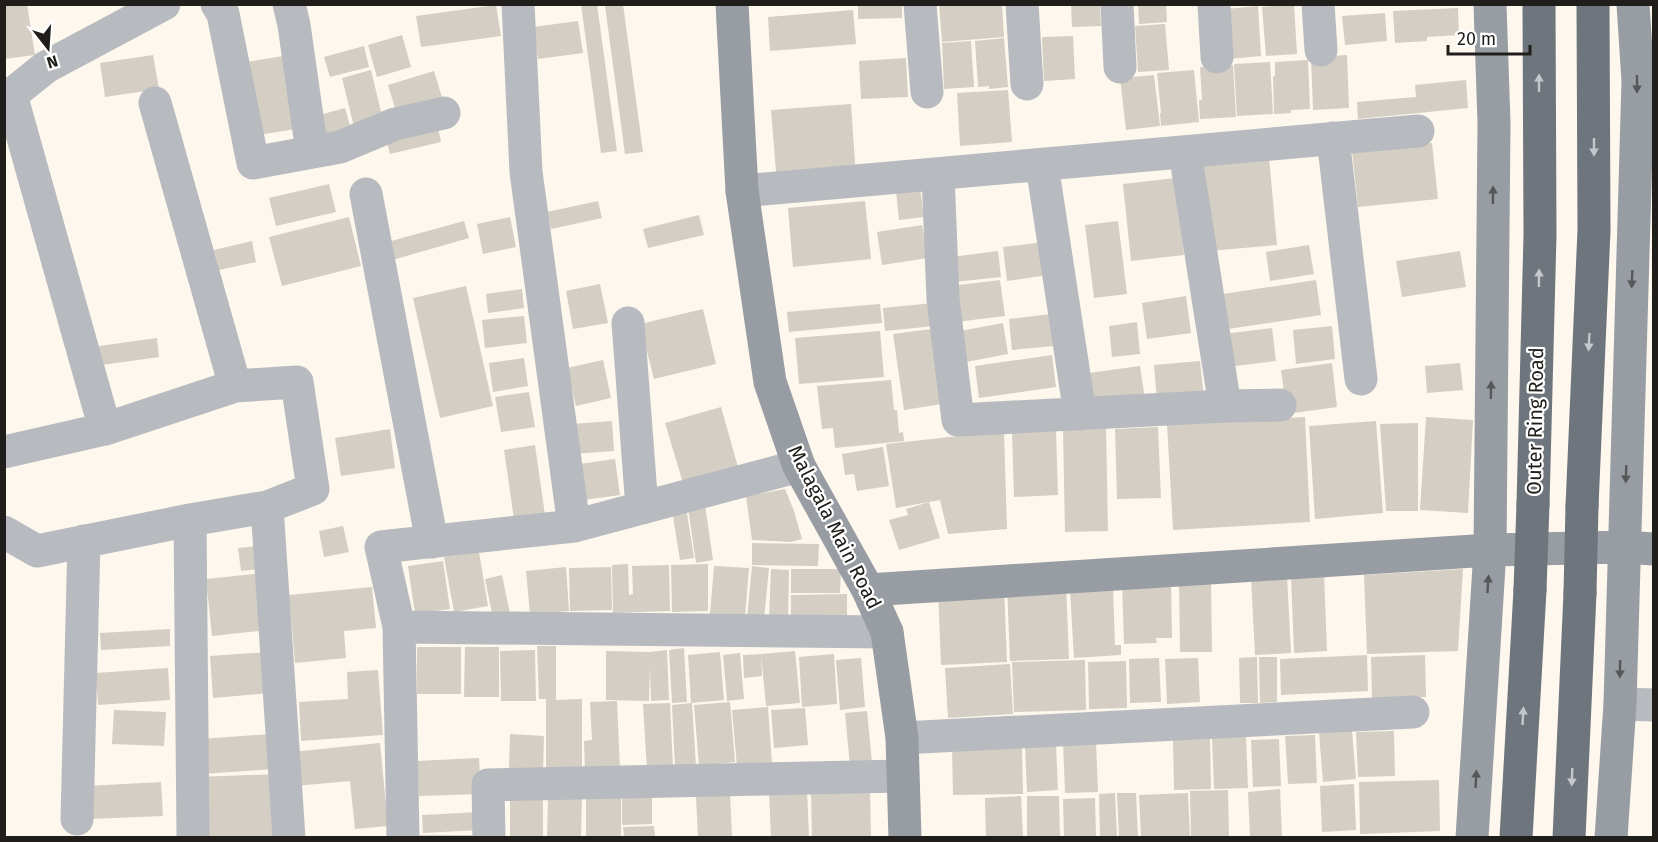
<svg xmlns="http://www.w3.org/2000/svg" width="1658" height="842" viewBox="0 0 1658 842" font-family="'Fira Sans',sans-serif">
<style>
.building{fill:#d4cec4}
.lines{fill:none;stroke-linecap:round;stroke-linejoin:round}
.street{stroke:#b7bbbf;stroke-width:33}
.secondary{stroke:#989da3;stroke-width:33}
.highway{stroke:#6e757d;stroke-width:33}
.highway-bridge{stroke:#6e757d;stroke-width:33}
.oneway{fill:#c5c8cb}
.oneway2{fill:#565758}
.labels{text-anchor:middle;stroke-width:4.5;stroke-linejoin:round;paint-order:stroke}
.street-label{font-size:20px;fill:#201e1a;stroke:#fff}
</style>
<rect width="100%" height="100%" fill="#fef7ed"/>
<path class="building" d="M4 4H27L35 55 4 59Z
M581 4H597L617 151 601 153Z
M612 4H623L643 152 625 154 605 6Z
M939 4H1002L1004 37 942 42Z
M1071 4H1100L1101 26 1072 27Z
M1138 4H1166L1167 22 1139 24Z
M1294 4 1297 54 1266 56 1262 7Z
M496 5 501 36 421 47 416 16Z
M858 5H902V18L858 19Z
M1258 6 1261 56 1229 59 1226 9Z
M1458 8 1459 35 1427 37V41L1395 43 1393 11Z
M853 10 856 44 770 51 768 17Z
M1385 13 1387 41 1345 45 1342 16Z
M578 21 583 53 538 59 533 27Z
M1165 24 1169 70 1138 72 1135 26Z
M402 35 411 67 377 77 368 45Z
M1073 36 1075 79 1044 81 1042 37Z
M1004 38 1008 87 989 89V86L978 87 975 41Z
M971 41 974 87 944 89 942 43Z
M364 46 369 67 330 77 324 57Z
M153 55 159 89 105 97 100 63Z
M1347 55 1349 108 1313 110 1311 57Z
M284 56 296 129 258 135 246 62Z
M906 58 908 97 861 99 859 61Z
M1308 60 1310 109 1291 110V113L1274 114 1273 77 1275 76V62Z
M1270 62 1273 114 1237 116 1234 64Z
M1233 65 1236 117 1200 119 1199 100H1202L1200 67Z
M371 70 383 120 354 127 342 78Z
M1194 70 1199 122 1161 126 1160 113H1161L1157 73Z
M434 71 444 104 398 118 388 85Z
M1154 75 1160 126 1126 130 1120 78Z
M1466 80 1468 108 1358 119 1357 102 1416 97 1415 85Z
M1008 90 1012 142 960 146 957 93Z
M851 104 856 177 777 184 771 110Z
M345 108 351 129 318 138 312 117Z
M438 127 441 142 390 154 386 139Z
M1432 143 1438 199 1358 207 1352 151Z
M1269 157 1277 245 1209 251 1202 163Z
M1176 178 1184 255 1131 261 1123 184Z
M329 184 336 212 276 226 269 198Z
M920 188 924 217 899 220 896 191Z
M598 201 602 218 551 229 547 212Z
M865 201 871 259 793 267 788 208Z
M699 215 704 235 648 248 643 229Z
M349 217 361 266 282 286 269 237Z
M510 217 516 247 483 254 477 224Z
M464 221 469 238 389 261 384 243Z
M1118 221 1127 294 1094 298 1085 225Z
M922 225 928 258 882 265 877 232Z
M252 241 256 262 219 270 214 250Z
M1043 242 1048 275 1007 281 1003 247Z
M1309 245 1314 274 1270 281 1266 252Z
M998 251 1001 277 954 282 951 257Z
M1460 251 1466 287 1402 297 1396 261Z
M1000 280 1005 316 956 322 951 286Z
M1316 280 1321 315 1228 329 1223 294Z
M600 284 608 323 573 329 566 291Z
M466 286 493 406 440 418 413 298Z
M522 289 524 308 488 313 486 294Z
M1186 296 1191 333 1147 339 1142 303Z
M933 303 935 326 885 331 883 308Z
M880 304 882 323 789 332 787 312Z
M703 309 716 364 654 379 640 324Z
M1051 314 1054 346 1012 350 1009 319Z
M524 316 527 343 485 348 482 320Z
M1137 322 1140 354 1112 357 1109 326Z
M1003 323 1008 354 966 362 960 331Z
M1332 326 1335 359 1296 364 1293 330Z
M1272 328 1276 361 1227 367 1223 334Z
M931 329 942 404 904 410 893 334Z
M880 331 884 377 799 384 795 338Z
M157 338 159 357 95 366 92 347Z
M1052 355 1056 387 979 398 975 366Z
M524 358 528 386 493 392 489 363Z
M603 360 611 398 576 406 567 368Z
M1200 361 1204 398 1157 402 1154 365Z
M1332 363 1337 407 1287 414 1281 370Z
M1460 363 1463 390 1427 393 1425 366Z
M1140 366 1145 400 1094 407 1089 373Z
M891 380 894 410H897L899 433 903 432 904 441 835 448 833 428 822 429 817 386Z
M529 392 535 427 501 432 495 397Z
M721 407 738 467 683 483 665 423Z
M1305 417 1310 522 1173 530 1167 424Z
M1426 417 1473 420 1468 513 1420 510Z
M612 421 614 451 574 454 572 424Z
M1376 421 1383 513 1315 519 1309 426Z
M1418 423V511H1386L1380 424Z
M1106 426 1108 531 1065 532 1063 428Z
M1158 427 1161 498 1117 499 1115 429Z
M390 429 395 468 341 476 335 438Z
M1056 430 1058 495 1014 497 1012 431Z
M1004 431 1007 529 948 534 940 500 896 508 886 444Z
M535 445 545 515 514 519 504 450Z
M883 447 889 486 857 491 854 474 845 475 842 454Z
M615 459 620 495 577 501 572 465Z
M785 489 794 511 802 539 791 542 752 540 746 496Z
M929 502 940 538 899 550 889 520 908 515 906 509Z
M705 505 713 560 696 563 688 508Z
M686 507 694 558 680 560 672 510Z
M343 526 349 552 324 557 319 531Z
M752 543 819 544 818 566 752 565Z
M258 546 260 569 241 571 238 548Z
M479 552 488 606 454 612 444 557Z
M443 561 450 609 415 614 408 566Z
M628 564 629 595 633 594 632 566 669 565 670 611 613 613 612 565Z
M708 564V611L672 612 671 565Z
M714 566 749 568 745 617 710 614Z
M752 566 769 568 764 619 747 618Z
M566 567 569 611 530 614 526 571Z
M611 567 612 610 570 611 569 568Z
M771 569 789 570 788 619 769 618Z
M791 569H841L840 593H791Z
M1463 569 1458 651 1367 654 1364 575Z
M263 573 269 630 212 636 206 579Z
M1324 573 1327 651 1294 653 1291 575Z
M502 575 510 614 493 618 485 579Z
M1287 576 1291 653 1255 655 1251 578Z
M1171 578 1172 638H1156L1157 643 1124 644 1122 580Z
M1211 580 1212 652H1180L1179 581Z
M1066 582 1069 659 1010 661 1007 585Z
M372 587 376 628 344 631 346 658 295 663 289 595Z
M1004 587 1007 662 941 665 938 590Z
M1113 588 1115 645H1121V655L1074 658 1070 591Z
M847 594V620L791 621V595Z
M170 629V646L101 650 100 633Z
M537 646H556V700L582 699V771H546V699H539Z
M417 647H461V694H417Z
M465 647H499V697H464Z
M684 648 687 702 672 703 669 650Z
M535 650 536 701H501L500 651Z
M667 650 669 700 651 701 650 666 649 701 606 700V651L649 652Z
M795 651 800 703 766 706 761 654Z
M267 652 270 693 213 698 210 656Z
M720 652 724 700 691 703 688 655Z
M740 653 744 699 727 701 723 655Z
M761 654 762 676 744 678 743 655Z
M834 654 837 704 802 707 799 657Z
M1367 655 1368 691 1281 695 1280 659Z
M1425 655 1426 697 1372 698 1371 657Z
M1257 657 1258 703H1240L1239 658Z
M1259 657H1277V702L1260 703Z
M861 658 865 707 840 710 836 660Z
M1159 658 1161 702 1130 703 1129 659Z
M1198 658 1200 702 1167 704 1165 659Z
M1085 660 1086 710 1014 712 1012 662Z
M1126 661 1127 708 1089 709 1088 662Z
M1010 664 1013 714 948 718 945 668Z
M168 668 170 700 98 705 96 673Z
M378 670 383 735 301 741 299 702 348 699 347 672Z
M617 701 620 769 585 771 584 741 592 740 590 702Z
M730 702 735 762 699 766 694 705Z
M670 703 673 768 647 770 643 704Z
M692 703 696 766 675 767 672 705Z
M768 707 772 764 737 767 732 710Z
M805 708 808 745 774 748 771 710Z
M114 710 166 712 164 746 112 744Z
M867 711 872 763 850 766 845 713Z
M1352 730 1356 779 1323 782 1319 733Z
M1394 731 1395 776 1358 777 1356 732Z
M272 734 275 769 203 774 200 739Z
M510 734 544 736 543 771 509 770Z
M1315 735 1317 783 1288 784 1285 736Z
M1246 736 1248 788 1214 789 1212 737Z
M1210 739 1211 789 1174 790 1173 740Z
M1279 739 1281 786 1253 787 1251 740Z
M1096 741 1098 792 1065 793 1063 742Z
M380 743 388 826 355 829 350 781 295 786 291 752Z
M1056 745 1058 790 1027 792 1025 746Z
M1022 747 1023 794 953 795 952 748Z
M479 758 481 794 419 796 417 761Z
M278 774 280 837H200L197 777Z
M1439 780 1440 831 1360 834 1359 782Z
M161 782 163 816 89 819 87 786Z
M1354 784 1356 830 1322 832 1320 786Z
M807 789 809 837H771L769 791Z
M1280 789 1282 837H1250L1248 792Z
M1228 790 1229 837H1191L1190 791Z
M870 792 871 837H812L811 793Z
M1115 793 1117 837H1100L1099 794Z
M1117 793H1136L1138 837H1119Z
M1188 793 1190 837H1141L1139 795Z
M586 794H621V837H586Z
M730 794 732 837H698L696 796Z
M622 795H652V824L622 825Z
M548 796H582L581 837H547Z
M1021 796 1023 837H986L985 798Z
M1027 796H1059L1060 837H1027Z
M1095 798 1096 837H1064L1063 799Z
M510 800H543V837H510Z
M479 812 480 830 423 833 422 815Z
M654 826 655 837H624L623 827Z
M420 835H478L477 837H420Z"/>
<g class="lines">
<path class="street" d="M217 4 223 14 253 163 340 147 395 124 444 113
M289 4 294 25 312 152
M518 4 526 172 574 526
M920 4 927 92
M1022 4 1027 84
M1117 4 1120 67
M1214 4 1217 57
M1318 4 1321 50
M11 95 105 429
M4 97 11 95 46 67 164 4
M155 103 235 386
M1333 138 1361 379
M1185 152 1225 406
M1042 165 1080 414
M938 174 943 299 958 420 1225 406 1280 405
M742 191 1418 131
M366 194 432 542
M628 323 642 508
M4 452 105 429 235 386 297 382 313 489 267 507 190 520
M267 507 289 838
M4 532 37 551 190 520 193 838
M399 627 887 632
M1620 704 1654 705
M902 738 1413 712
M77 819 84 541
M403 838 399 627 381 547 574 526 799 466
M489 838 488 785 902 776"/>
<path class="secondary" d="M732 4 742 191 770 382 799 466 868 590 887 632 902 738 905 838
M868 590 1490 550 1623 547 1654 549
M1472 838 1490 550 1494 123 1490 4
M1611 838 1620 704 1638 81 1633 4"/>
<path class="highway" d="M1533 504 1540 235 1539 4
M1582 506 1594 230 1593 4
M1516 838 1530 590
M1569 838 1580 593"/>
<path class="highway-bridge" d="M1530 590 1533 504
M1580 593 1582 506"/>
</g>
<defs><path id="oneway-solid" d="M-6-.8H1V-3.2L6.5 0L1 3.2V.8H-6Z" transform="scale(1.5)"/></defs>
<g class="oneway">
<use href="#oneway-solid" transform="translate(1539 83) rotate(-90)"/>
<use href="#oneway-solid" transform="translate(1594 147) rotate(90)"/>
<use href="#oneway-solid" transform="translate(1539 278) rotate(-89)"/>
<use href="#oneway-solid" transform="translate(1589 342) rotate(93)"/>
<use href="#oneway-solid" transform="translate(1523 716) rotate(-87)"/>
<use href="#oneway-solid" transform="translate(1572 777) rotate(92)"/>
</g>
<g class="oneway2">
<use href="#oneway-solid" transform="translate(1637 84) rotate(90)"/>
<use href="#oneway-solid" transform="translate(1493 195) rotate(-89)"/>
<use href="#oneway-solid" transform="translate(1632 279) rotate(92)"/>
<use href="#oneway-solid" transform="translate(1491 390) rotate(-89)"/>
<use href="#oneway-solid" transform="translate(1626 474) rotate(92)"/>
<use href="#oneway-solid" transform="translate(1488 584) rotate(-86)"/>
<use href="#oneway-solid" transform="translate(1620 669) rotate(91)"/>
<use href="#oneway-solid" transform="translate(1476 779) rotate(-87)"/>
</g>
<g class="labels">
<g class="street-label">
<text transform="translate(1535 421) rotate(-89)" y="7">Outer Ring Road</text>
<text transform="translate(835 527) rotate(63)" y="7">Malagala Main Road</text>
</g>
</g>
<rect width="1658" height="842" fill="none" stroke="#201e1a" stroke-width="12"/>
<g transform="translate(48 48) rotate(163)" stroke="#ffffff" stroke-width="4.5" paint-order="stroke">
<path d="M0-4.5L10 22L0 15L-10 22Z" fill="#201e1a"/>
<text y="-9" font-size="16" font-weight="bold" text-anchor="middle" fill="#201e1a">N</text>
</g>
<path d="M1448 45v9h82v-9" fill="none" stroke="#201e1a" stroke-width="3"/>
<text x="1457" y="45" font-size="18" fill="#201e1a" stroke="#ffffff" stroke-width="4.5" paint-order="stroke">20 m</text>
</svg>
